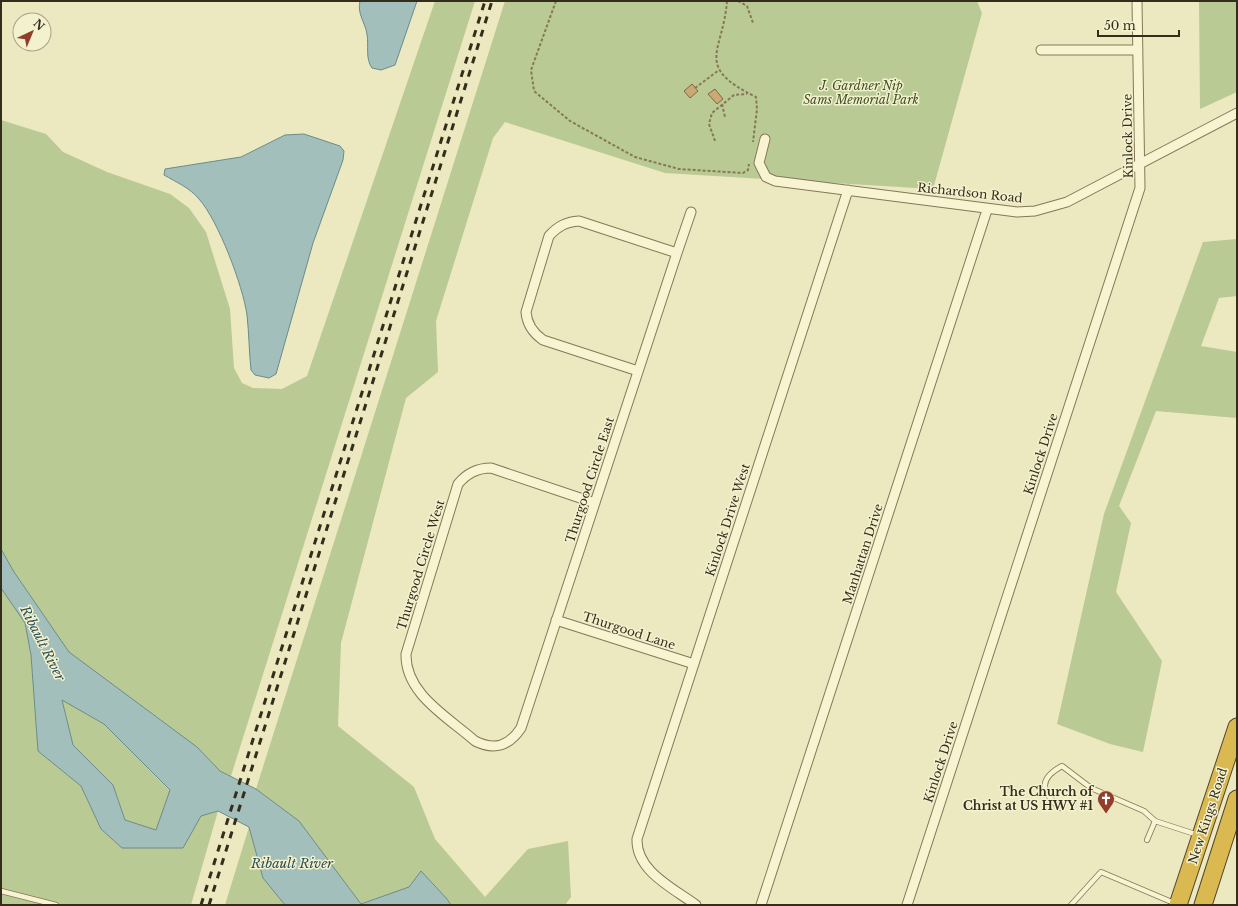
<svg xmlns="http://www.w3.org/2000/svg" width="1238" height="906" viewBox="0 0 1238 906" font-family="'Libre Baskerville',serif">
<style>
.green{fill:#b9ca94}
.water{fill:#a3bfbc;stroke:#6a8c8a;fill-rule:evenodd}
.building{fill:#caa976;stroke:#83673f}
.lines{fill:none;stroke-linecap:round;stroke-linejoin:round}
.lane-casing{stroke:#857858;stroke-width:6}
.street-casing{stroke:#857858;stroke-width:11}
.highway-casing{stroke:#52452d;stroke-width:19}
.path{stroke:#857858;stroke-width:2;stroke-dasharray:3 2;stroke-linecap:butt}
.lane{stroke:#f8f4d2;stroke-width:4.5}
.street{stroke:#f8f4d2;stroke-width:9}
.highway{stroke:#dbb951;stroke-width:17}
.rail{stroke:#352d1c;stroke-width:3;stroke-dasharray:7 7;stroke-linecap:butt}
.labels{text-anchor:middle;stroke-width:3;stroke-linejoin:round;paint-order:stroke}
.park-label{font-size:12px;font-style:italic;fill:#3d5123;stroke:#f4f1cf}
.street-label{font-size:12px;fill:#352d1c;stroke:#f4f1cf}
.poi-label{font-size:12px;font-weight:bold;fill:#352d1c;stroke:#f4f1cf;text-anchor:end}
.water-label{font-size:13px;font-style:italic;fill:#2c4f54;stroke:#f4f1cf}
</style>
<rect width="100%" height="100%" fill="#ece8c0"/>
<path class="green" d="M435 1H475L231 776 220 771 197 747 69 652 14 572 1 549V120L46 134 63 152 107 172 170 194 189 208 206 232 230 309 234 368 242 383 253 388 282 389 307 376Z
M505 1H977L982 13 933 189 665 173 505 122 493 138 436 321 438 372 406 398 341 643 338 726 414 787 435 839 485 897 528 849 568 841 571 897 565 905H451L447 899 421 871 410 887 361 904 299 821 256 789Z
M1199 1H1237V92L1200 109Z
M1237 239V296L1219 298 1201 346 1237 352V418L1156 411 1119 506 1131 523 1116 592 1162 661 1143 752 1110 744 1057 724 1104 514 1203 242Z
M1 588 25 623 31 655 38 751 81 786 101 829 122 848 201 816 218 811 191 905H1Z
M62 699 104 724 170 791 156 831 125 820 113 785 73 745Z
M249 827 263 878 285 905H225Z"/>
<path class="water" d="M360 1H417L395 65 381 70 372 68C365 58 369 46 367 34 365 22 357 14 360 1Z
M304 134 340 146 344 151 343 160 313 243 276 374 269 378 255 375 251 370C249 351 249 333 247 315 243 286 218 220 199 199 190 188 176 182 164 175L165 169 241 157 285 135Z
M1 549 14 572 69 652 197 747 220 771 256 789 299 821 361 904 409 887 421 871 447 899 451 905H285L263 878 249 827 218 811 201 816 183 848H122L101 829 81 786 38 751 31 655 25 623 1 588ZM62 700 104 724 170 790 156 830 125 820 113 785 73 745Z"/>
<path class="building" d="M692 84 698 91 690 98 684 91Z
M715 89 723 99 717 104 708 94Z"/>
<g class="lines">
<g class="lane-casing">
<path id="lane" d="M1060 808C1041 792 1038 779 1062 766L1091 788 1144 811 1155 821 1198 835
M1147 840 1155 821
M1 891 56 905
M1071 905 1101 872 1174 903"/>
</g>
<g class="street-casing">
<path id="street" d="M1041 50H1138
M765 139 759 163 766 177 775 181 1017 212 1035 211 1067 202 1237 113
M638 371 543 340C533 333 527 325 526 312L549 236C558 226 566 222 579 221L677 253
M595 503 491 468C477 468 467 473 458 484L406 654C405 694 448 717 475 741 495 751 509 746 521 728L677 253 691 212
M556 620 694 664
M696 905C673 888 636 871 637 839L848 190
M761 905 987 210
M907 905 1140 188 1137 1"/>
</g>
<g class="highway-casing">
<path id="highway" d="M1178 905 1237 727
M1203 905 1237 799"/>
</g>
<path class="path" d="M556 1 531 70 534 91 570 121 635 157 679 169 743 173 748 170 749 164
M727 1C723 53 693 66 756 97L757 109 753 142
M738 1 747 6 753 23
M695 88 719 70
M722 104 725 117
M715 141 709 124 712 113 734 95 747 94"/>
<use href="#lane" class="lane"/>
<use href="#street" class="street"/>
<use href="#highway" class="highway"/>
<path class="rail" d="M201 905 485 1
M209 905 492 1"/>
</g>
<defs>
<g id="church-pin" transform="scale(0.9)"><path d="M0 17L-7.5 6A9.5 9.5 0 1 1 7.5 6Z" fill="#923d2a" stroke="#f4f1cf"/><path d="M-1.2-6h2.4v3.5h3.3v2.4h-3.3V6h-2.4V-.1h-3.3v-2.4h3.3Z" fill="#fff"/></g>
</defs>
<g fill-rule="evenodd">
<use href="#church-pin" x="1106" y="799"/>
</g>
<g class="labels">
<g class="park-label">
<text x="861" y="90">J. Gardner Nip<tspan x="861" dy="14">Sams Memorial Park</tspan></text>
</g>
<g class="street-label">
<text transform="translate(1128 136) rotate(-91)" y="4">Kinlock Drive</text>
<text transform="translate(970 193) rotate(6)" y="4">Richardson Road</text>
<text transform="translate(1041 454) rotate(-72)" y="4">Kinlock Drive</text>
<text transform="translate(590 480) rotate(-72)" y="4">Thurgood Circle East</text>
<text transform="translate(728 520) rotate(-72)" y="4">Kinlock Drive West</text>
<text transform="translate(863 554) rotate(-72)" y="4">Manhattan Drive</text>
<text transform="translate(421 565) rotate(-73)" y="4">Thurgood Circle West</text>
<text transform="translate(629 631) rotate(18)" y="4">Thurgood Lane</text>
<text transform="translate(941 762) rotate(-72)" y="4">Kinlock Drive</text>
<text transform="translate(1208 816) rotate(-72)" y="4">New Kings Road</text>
</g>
<g class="poi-label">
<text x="1093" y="796">The Church of<tspan x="1093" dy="14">Christ at US HWY #1</tspan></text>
</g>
<g class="water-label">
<text transform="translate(43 643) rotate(63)" y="5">Ribault River</text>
<text x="292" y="868">Ribault River</text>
</g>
</g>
<rect width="1238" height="906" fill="none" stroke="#352d1c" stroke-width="4"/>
<g transform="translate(32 32) rotate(44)"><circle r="19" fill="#f4f1cf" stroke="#a8a387"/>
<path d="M0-3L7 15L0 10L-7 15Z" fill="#923d2a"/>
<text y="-6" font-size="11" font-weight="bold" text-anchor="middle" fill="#352d1c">N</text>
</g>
<path d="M1098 30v6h81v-6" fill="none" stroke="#352d1c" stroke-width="2"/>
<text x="1104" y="30" font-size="12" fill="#352d1c" stroke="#f4f1cf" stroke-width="3" paint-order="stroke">50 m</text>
</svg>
